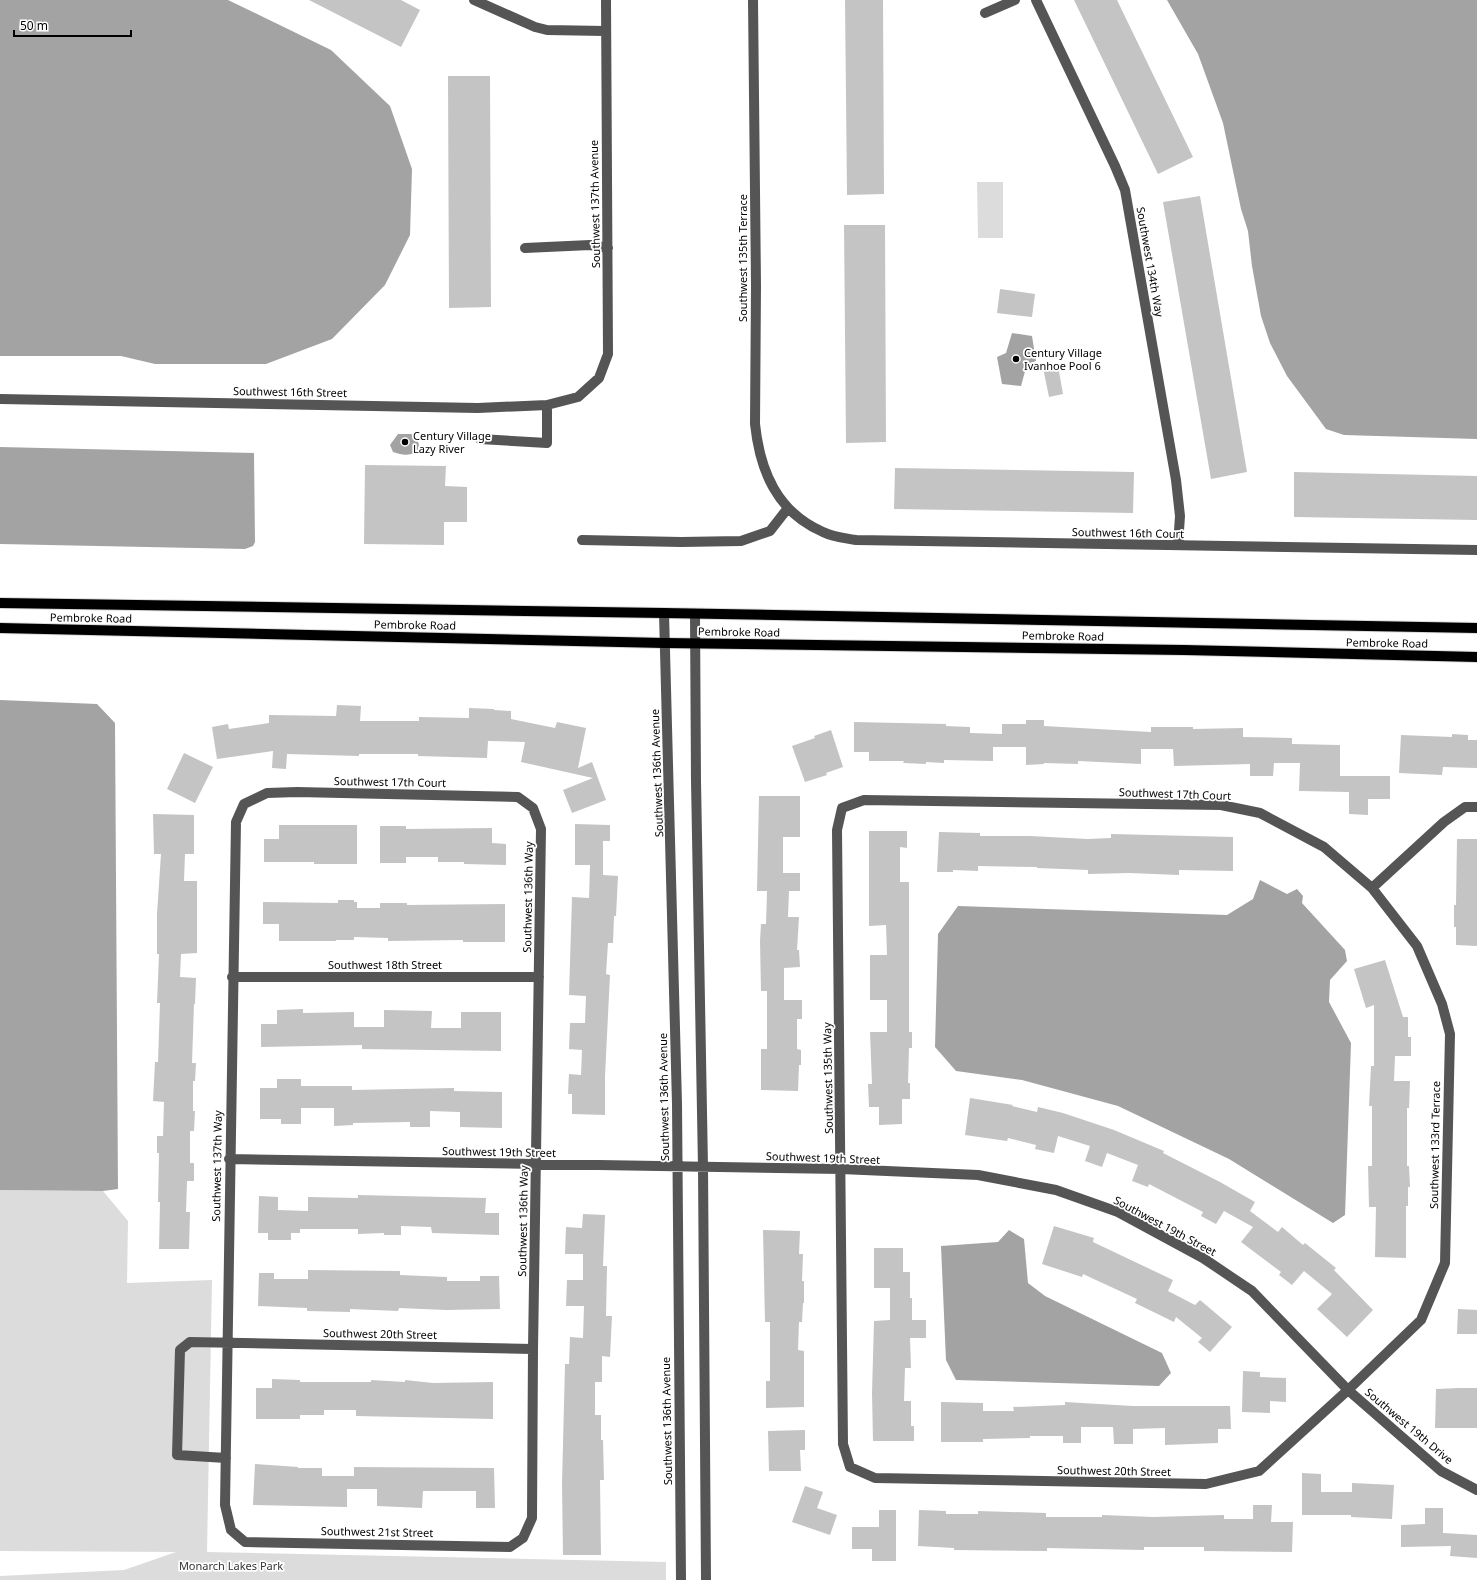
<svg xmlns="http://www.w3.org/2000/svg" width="1477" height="1580" viewBox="0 0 1477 1580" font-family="'Noto Sans',sans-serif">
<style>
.green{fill:#dcdcdc}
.water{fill:#a3a3a3}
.building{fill:#c4c4c4}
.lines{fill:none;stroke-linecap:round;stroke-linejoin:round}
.major-casing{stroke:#dbdbdb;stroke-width:12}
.minor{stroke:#555;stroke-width:10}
.major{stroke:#000;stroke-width:10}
.poi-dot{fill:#000;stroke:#fff;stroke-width:1.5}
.labels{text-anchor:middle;stroke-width:3.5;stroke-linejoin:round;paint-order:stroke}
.street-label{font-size:11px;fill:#000;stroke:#fff}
.poi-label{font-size:11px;fill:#000;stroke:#fff;text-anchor:start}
.park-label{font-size:11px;fill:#333;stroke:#fff}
</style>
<rect width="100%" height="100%" fill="#fff"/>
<path class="green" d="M977 182H1003V238H978Z
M0 1190 103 1191 128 1221 127 1283 212 1280 207 1552 666 1562V1580H0V1576L124 1570 176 1552 0 1551Z"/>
<path class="water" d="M0 0H228L331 50 390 106 412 169 410 235 385 285 332 339 266 364H155L121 356H0Z
M1167 0H1477V439L1344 435 1326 429 1287 376 1270 343 1261 316 1252 266 1248 231 1241 209 1223 123 1198 54Z
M1012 333 1032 336 1036 361 1027 364 1021 386 1002 384 997 357 1006 353Z
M398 434H411L417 437 419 445 417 452C408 456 402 455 393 452L390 445Z
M0 447 254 453 255 542 253 546 245 549 0 544Z
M0 700 97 704 115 723 118 1189 103 1191 0 1190Z
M1260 880 1287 894 1297 889 1303 896 1302 903 1345 950 1347 961 1330 980 1329 1002 1351 1043 1345 1215 1333 1223 1229 1159 1118 1106 1022 1080 956 1071 935 1047 938 934 958 906 1227 915 1253 899Z
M1009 1230 1024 1239 1028 1283 1045 1296 1162 1353 1171 1373 1159 1386 956 1380 946 1360 941 1246 998 1242Z"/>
<path class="building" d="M309 0H401L420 10 401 47Z
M845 0H883L884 194 847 195Z
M1074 0H1117L1193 157 1158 174Z
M448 76H490L491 307 449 308Z
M1200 196 1247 472 1211 479 1163 202Z
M844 225H885L886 442 846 443Z
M1000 289 1035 294 1032 317 997 313Z
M1058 366 1063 394 1049 397 1043 368Z
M365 465 446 466 445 486 467 487V522H444V545L364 544Z
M895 468 1134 472 1133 513 894 509Z
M1294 472 1477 476V520L1294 517Z
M337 705 361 706 360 721H419V717L469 718V708L494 709V710L511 711V719L555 728 557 722 586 728 578 768 592 762 606 800 572 813 563 790 593 778 521 762 525 742 488 741 487 758 418 756V754H359V756L287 754 286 769 272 768 273 751 217 759 212 727 228 724 229 729 269 723V715L336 716Z
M1026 720H1044V726L1151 732V727H1193V729L1243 728V737L1292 738V744L1340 745V776H1390V799H1368V815L1349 814V792L1299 791 1300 763H1274L1273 776H1250V764L1174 766 1173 749H1141V764L1078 761V764L1044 763V764L1026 765V747H993V761L944 760V763L926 762V764L903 763 904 761H869V752H854V722L946 724V726L970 727V733L1002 734V724H1026Z
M831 730 843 767 826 773 827 775 805 782 792 746 815 738 814 736Z
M1452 734 1468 735V740H1477V768L1443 767 1442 775 1399 773 1401 735 1452 737Z
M184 753 213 767 195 803 167 789Z
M759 796H800V837H783V873H800V891H789L788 917H799L797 950H799L800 967 784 968V1000H802V1019H797V1049L801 1050V1065H799L798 1091 761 1090V1049H767V991H761L760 941 761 924H766L767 891H757Z
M153 814 194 815V854H185L184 881H197V953L181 954 180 977 196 978 195 1004H194L192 1063H196L195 1081H193V1111H195L194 1131H190V1163H194V1181H187L186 1212H190L189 1249H159L160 1202H158L159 1153H157V1136H163L164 1102 153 1101 155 1062H158L160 1003H157L159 954H157V914L161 854H154Z
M575 824 610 825V841H603V875L618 876 616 916H614L613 943H608L606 974 610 975 605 1076V1115L572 1114V1094H568L569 1074 581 1075 582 1050 569 1049 570 1023H585L586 996 569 995 572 897 589 898 590 865H575Z
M279 825H357V864H314V862H264V839H279Z
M380 826H406V829L492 828V843L506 844V865L464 864V862H438V857H406V863H380Z
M869 831H907V848L900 847V882H909V1032H912V1048H909L908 1083H910V1099H902V1124L879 1125V1107H869L868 1084H872L870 1032H887V1000H870V955H887L886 925 869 926Z
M939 832 980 833V836H1030L1088 839 1111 838V834L1233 837V871L1179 870V875L1129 873 1088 874V870L1037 868V867L978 866V871L953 870V872H937Z
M1457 839H1477V946L1456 945V927H1454V905H1456Z
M338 900H354V902H357V908H380V903H407V905L505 904V942H463V940L388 941V938L354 937V940H336V941H279V924H263V902L338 903Z
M1385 960 1403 1017H1408V1037H1411V1056H1395L1394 1081H1410L1409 1108H1407V1166H1409L1410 1187H1408V1206H1406V1258L1375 1257 1376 1207H1369L1368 1166H1372V1106H1369L1371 1066H1374V1005L1366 1008 1354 969Z
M303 1009V1013L354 1012V1027H384V1010L432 1011 431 1028H461V1012H501V1051L362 1049V1045L261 1047V1024H277V1010Z
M277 1079H301V1086H352V1090L454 1088V1091L502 1092V1128L460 1127V1112L430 1111V1127H410V1122L353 1123V1125L334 1126V1108H301V1124H281V1119H260V1088H277Z
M970 1098 1013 1105 1012 1106 1037 1112 1038 1107 1063 1113 1114 1130 1164 1151 1163 1153 1220 1182 1255 1202 1250 1211 1278 1232 1282 1227 1303 1245 1305 1243 1336 1268 1334 1270 1373 1310 1347 1337 1317 1309 1332 1294 1304 1271 1292 1285 1279 1275 1281 1272 1241 1242 1253 1227 1224 1211 1216 1224 1201 1216 1203 1212 1149 1184 1148 1187 1132 1181 1138 1165 1107 1153 1102 1167 1085 1161 1090 1146 1058 1136 1054 1153 1035 1149 1036 1145 1008 1138 1007 1141 965 1135Z
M358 1195 486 1198 485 1213H499V1235L432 1233 431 1227 401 1226V1235H384V1233L358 1234V1229H300V1233H291V1240H268V1233H258L259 1196 278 1197V1210L308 1211V1197L358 1198Z
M583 1214 605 1215 603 1266H607L606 1316H612L610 1357 602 1356V1382H595V1415H601V1440H603L604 1480H600L601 1555H563L562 1484 565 1364H569L570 1337 583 1338 584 1306H566L567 1280H583V1254H565L566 1227 582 1228Z
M1054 1226 1094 1238 1093 1242 1173 1280 1168 1291 1195 1305 1200 1300 1232 1327 1210 1352 1198 1342 1202 1338 1176 1317 1174 1322 1135 1303 1137 1299 1083 1274 1082 1277 1042 1264Z
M763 1230 800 1231 799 1254H803L802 1281H804V1303H803L802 1322H799L798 1350 804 1351V1407L766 1408V1381H770V1322H765Z
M874 1248H903V1272H910V1298H912V1320H926V1338H910L911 1368H905L904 1401H911V1426H914V1441H873L872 1393 874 1321 890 1320V1288H874Z
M308 1270 400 1271V1275L447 1277V1281H480V1276H499L500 1309 446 1310 399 1308 398 1311 350 1309V1312L307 1311V1308L258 1306 259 1273H274V1279H308Z
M1458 1309 1477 1310V1334H1457Z
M1243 1371 1260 1372V1377L1286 1378V1402L1270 1401V1413L1242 1412Z
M272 1379 300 1380V1382H371V1380L405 1382V1380L433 1383 493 1382V1419L356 1416V1410H324V1415H300V1419H256V1388H272Z
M1459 1388H1477V1428H1435L1436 1389Z
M941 1402 983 1403V1411H1014L1013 1407 1065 1405V1402L1133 1406H1230L1231 1429H1218V1443L1165 1445V1428L1133 1429V1444H1114L1113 1427H1081V1443H1063V1436H1030V1438L983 1439V1442H941Z
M805 1430V1450H800L801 1471H769L768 1431Z
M255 1464 298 1467V1468H322V1476H354V1467L494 1468 495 1508H476V1491H423L422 1508 377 1506V1489H347V1507L253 1505Z
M1302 1473 1321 1474V1492H1352V1483L1394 1485 1392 1519 1351 1517V1515H1302Z
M805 1486 823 1492 817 1508 837 1515 830 1535 792 1522Z
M1253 1505H1272L1271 1522H1293L1292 1552 1204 1551V1547H1144V1550L1047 1548V1551L954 1550V1548L918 1546 919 1510 946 1511V1514H978V1511L1046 1513V1517H1102V1515L1153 1517 1224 1515V1519H1253Z
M1425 1508H1443V1533L1477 1535V1558L1450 1556 1451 1546 1401 1547V1525L1425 1524Z
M879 1510H896V1561H872V1549H852V1527H879Z"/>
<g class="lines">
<g class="major-casing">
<path id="major" d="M0 603 664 613 1477 628
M0 628 664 643 1184 650 1477 657"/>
</g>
<path class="minor" d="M474 0 535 27 547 30 605 31
M753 0 756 286 755 424C760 471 777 512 823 532 833 537 845 538 856 540L1477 550
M1036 0 1115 166 1125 190 1176 480 1180 516 1178 545
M985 13 1015 0
M525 248 590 245 608 248
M0 399 478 408 547 405 578 397 599 378 608 354 606 0
M480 439 547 443V405
M582 540 681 542 741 541 770 531 788 508
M664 613 677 1104 681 1580
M695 614 696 781 703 1167 706 1580
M297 792 518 797 533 808 541 829 533 1349 532 1518 523 1538 510 1547 245 1542 231 1530 225 1505 236 822 244 804 267 793Z
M1372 888 1417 946 1442 1004 1450 1034 1445 1263 1421 1320 1348 1390 1259 1471 1206 1484 875 1478 850 1467 843 1444 837 830 842 808 864 800 1221 805 1260 813 1324 847 1372 888 1444 822 1465 807H1477
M232 977H539
M229 1159 841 1169 978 1175 1056 1190 1118 1212 1203 1258 1252 1291 1348 1390 1441 1471 1477 1490
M226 1458 177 1455 180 1350 190 1342 533 1349"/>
<use href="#major" class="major"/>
</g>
<g class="poi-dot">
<circle cx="1016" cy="359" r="4"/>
<circle cx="405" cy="442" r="4"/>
</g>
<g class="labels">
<g class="street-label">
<text transform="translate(595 204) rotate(-91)" y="4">Southwest 137th Avenue</text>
<text transform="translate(743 258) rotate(-90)" y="4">Southwest 135th Terrace</text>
<text transform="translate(1150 262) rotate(80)" y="4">Southwest 134th Way</text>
<text transform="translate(290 392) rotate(1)" y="4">Southwest 16th Street</text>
<text transform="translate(1128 533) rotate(1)" y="4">Southwest 16th Court</text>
<text transform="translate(91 618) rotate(1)" y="4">Pembroke Road</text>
<text transform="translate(415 625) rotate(1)" y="4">Pembroke Road</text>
<text transform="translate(739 632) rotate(1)" y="4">Pembroke Road</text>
<text transform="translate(1063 636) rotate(1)" y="4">Pembroke Road</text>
<text transform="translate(1387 643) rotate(1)" y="4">Pembroke Road</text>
<text transform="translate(657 773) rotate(-92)" y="4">Southwest 136th Avenue</text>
<text transform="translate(390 782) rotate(1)" y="4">Southwest 17th Court</text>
<text transform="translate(1175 794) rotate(2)" y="4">Southwest 17th Court</text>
<text transform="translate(528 897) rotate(-89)" y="4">Southwest 136th Way</text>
<text x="385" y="969">Southwest 18th Street</text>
<text transform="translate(828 1078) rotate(-91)" y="4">Southwest 135th Way</text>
<text transform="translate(664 1097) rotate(-91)" y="4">Southwest 136th Avenue</text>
<text transform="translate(1435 1145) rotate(-89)" y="4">Southwest 133rd Terrace</text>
<text transform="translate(499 1152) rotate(1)" y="4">Southwest 19th Street</text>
<text transform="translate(823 1158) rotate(2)" y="4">Southwest 19th Street</text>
<text transform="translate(217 1166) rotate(-89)" y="4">Southwest 137th Way</text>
<text transform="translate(523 1221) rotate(-89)" y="4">Southwest 136th Way</text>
<text transform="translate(1165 1226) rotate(28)" y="4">Southwest 19th Street</text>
<text transform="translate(380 1334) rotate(1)" y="4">Southwest 20th Street</text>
<text transform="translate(667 1421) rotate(-91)" y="4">Southwest 136th Avenue</text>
<text transform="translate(1409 1426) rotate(40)" y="4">Southwest 19th Drive</text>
<text transform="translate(1114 1471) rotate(1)" y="4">Southwest 20th Street</text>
<text transform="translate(377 1532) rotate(1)" y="4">Southwest 21st Street</text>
</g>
<g class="poi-label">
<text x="1024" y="357">Century Village<tspan x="1024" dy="13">Ivanhoe Pool 6</tspan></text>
<text x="413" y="440">Century Village<tspan x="413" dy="13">Lazy River</tspan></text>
</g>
<g class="park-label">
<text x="231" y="1570">Monarch Lakes Park</text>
</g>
</g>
<path d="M14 30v6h117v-6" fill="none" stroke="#000000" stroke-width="2"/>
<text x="20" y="30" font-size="12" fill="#000000" stroke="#ffffff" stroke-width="3" paint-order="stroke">50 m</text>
</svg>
